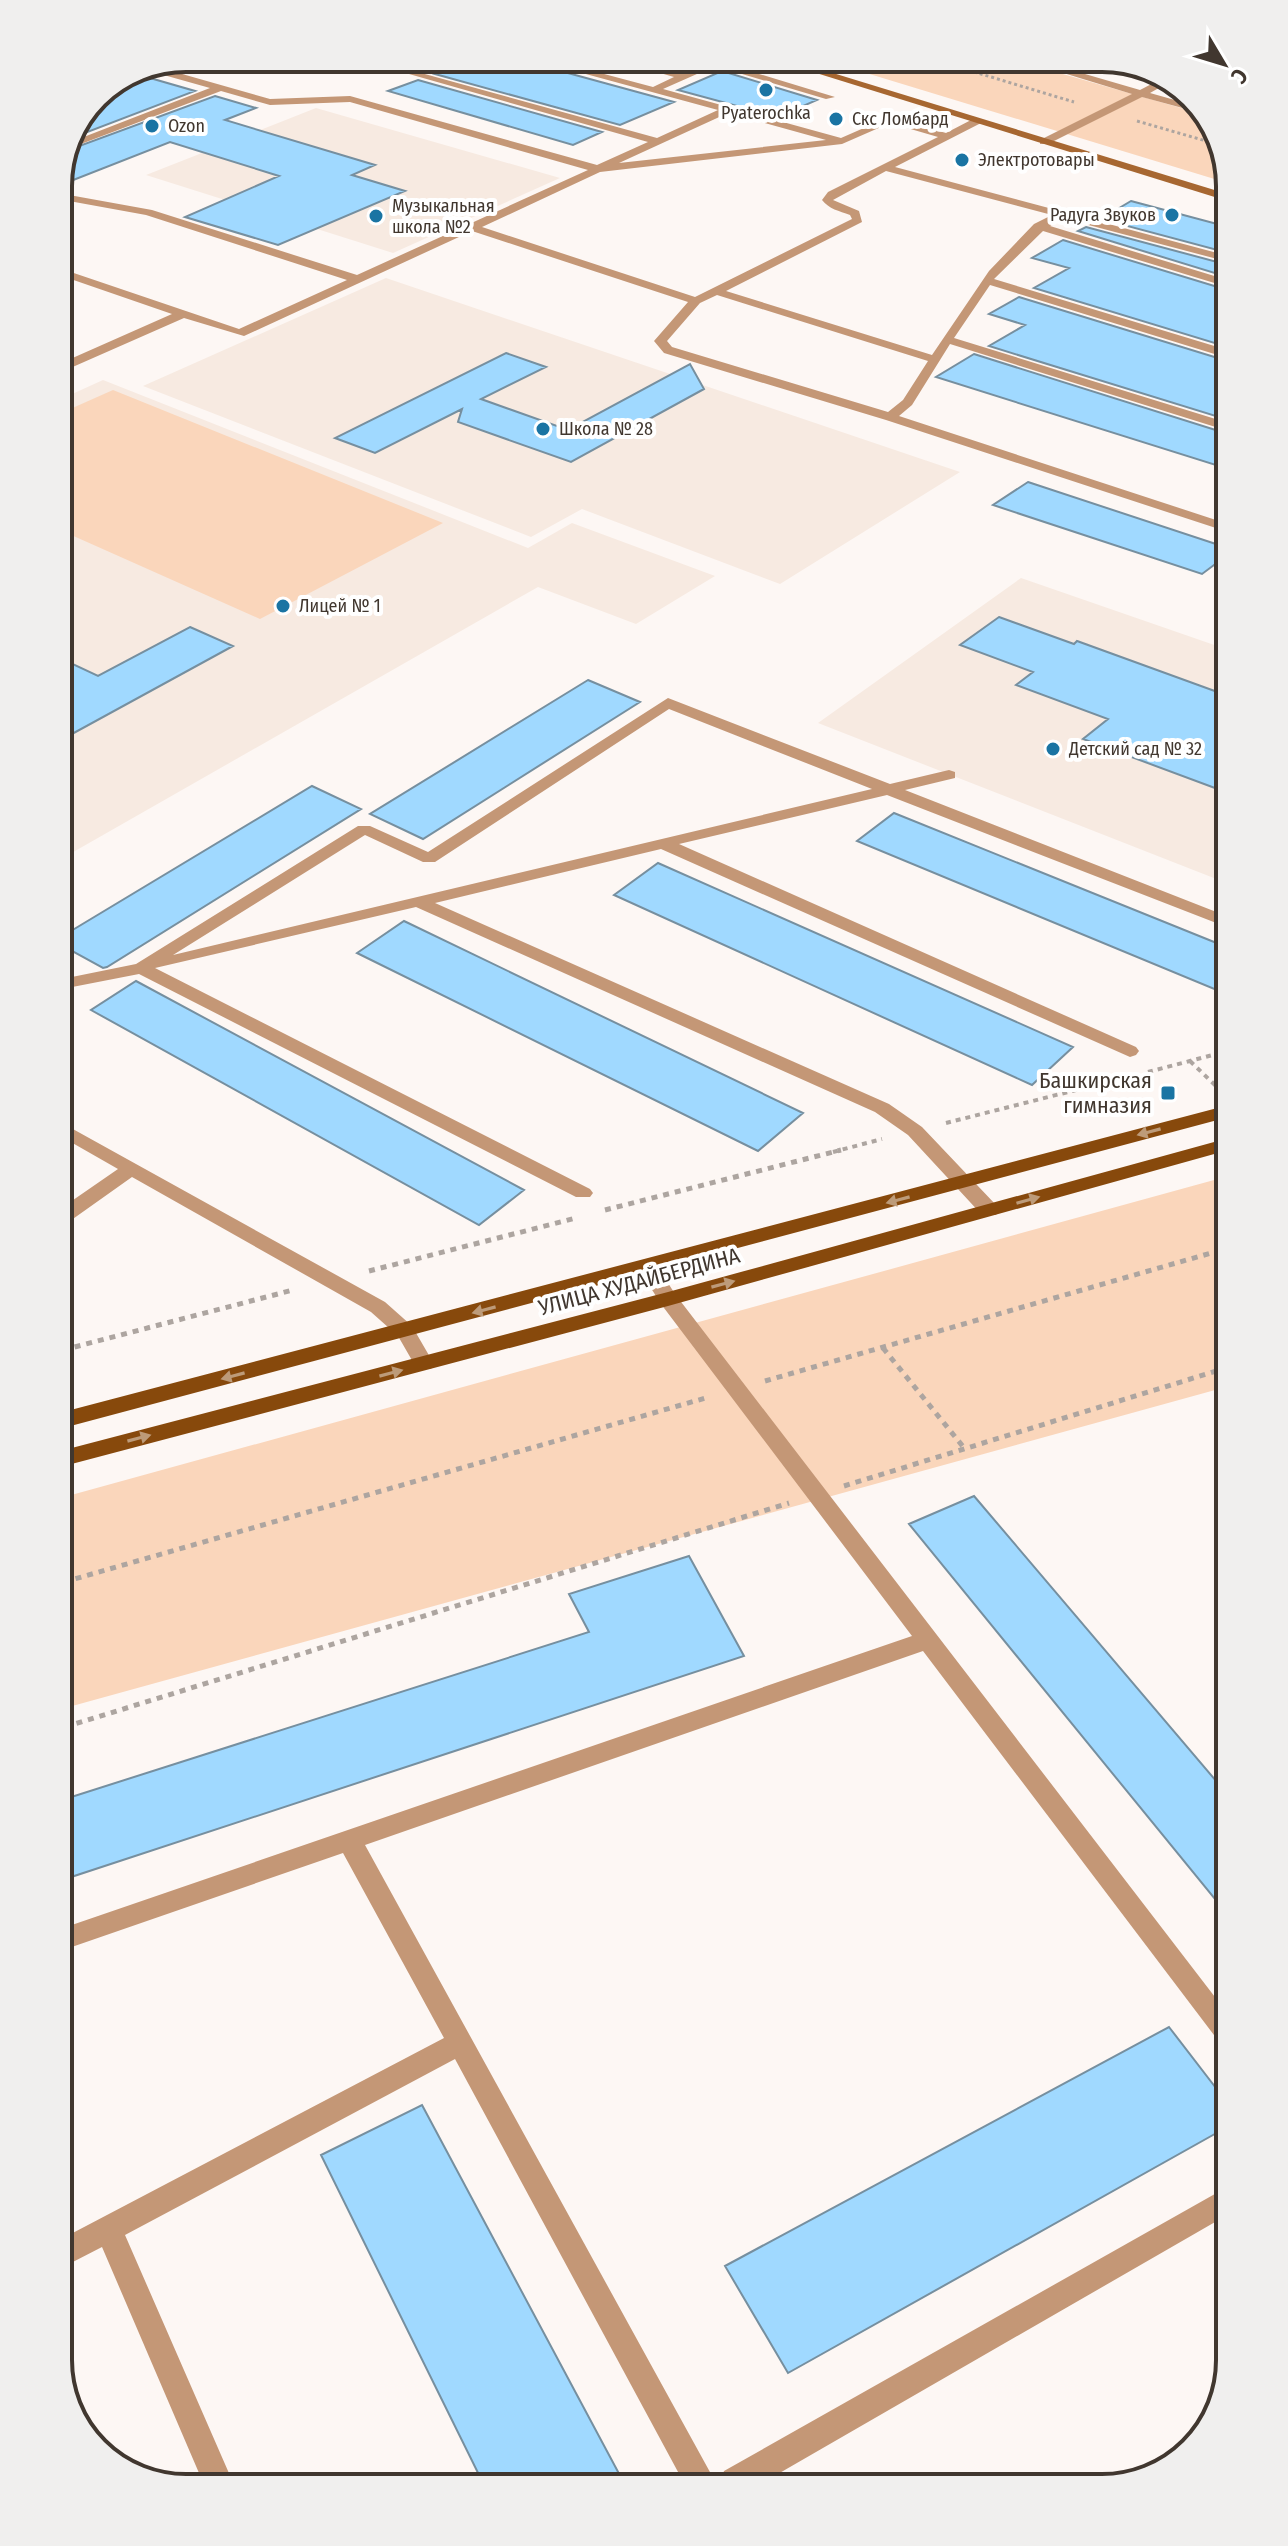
<svg xmlns="http://www.w3.org/2000/svg" width="1288" height="2546" viewBox="0 0 1288 2546" font-family="'Fira Sans Condensed',sans-serif">
<style>
.built{fill:#f7eae1}
.green{fill:#fad6bb}
.building{fill:#a0d9ff;stroke:#768f9f;stroke-width:2}
.lines{fill:none;stroke-linecap:round;stroke-linejoin:round}
.path-far2{stroke:#ada5a0;stroke-width:3;stroke-dasharray:3 3;stroke-linecap:butt}
.path-far1{stroke:#ada5a0;stroke-width:4;stroke-dasharray:5 5;stroke-linecap:butt}
.path{stroke:#ada5a0;stroke-width:5;stroke-dasharray:6 6;stroke-linecap:butt}
.service{fill:#c49776;fill-rule:evenodd}
.secondary{fill:#a76731;fill-rule:evenodd}
.primary{fill:#87490c;fill-rule:evenodd}
.oneway{fill:#bd9b79}
.poi-dot{fill:#1a74a3;stroke:#fff;stroke-width:3}
.labels{text-anchor:middle;stroke-width:8;stroke-linejoin:round;paint-order:stroke}
.far-poi-label{font-size:18px;fill:#41372f;stroke:#fff;text-anchor:start}
.poi-label{font-size:22px;fill:#41372f;stroke:#fff;text-anchor:end}
.street-label{font-size:22px;fill:#41372f;stroke:#fff}
.rim{fill:none;stroke:#41372f;stroke-width:4}
</style>
<rect width="100%" height="100%" fill="#fdf7f4"/>
<path class="built" d="M316 108 560 178 393 253 146 175Z
M386 278 960 472 780 584 582 509 531 537 143 386Z
M103 380 528 548 572 523 715 576 636 624 538 587 61 859 59 400Z
M1021 578 1223 648 1224 882 818 723Z"/>
<path class="green" d="M817 58H1007L1202 114 1220 138 1221 181Z
M113 390 443 523 260 619 60 530 59 414Z
M1225 1177 1226 1387 65 1708 64 1497Z"/>
<path class="building" d="M475 58H513L674 102 620 125 435 74Z
M722 71 817 100 778 117 678 90Z
M143 76 195 91 77 136 96 95Z
M418 80 602 132 573 145 388 91Z
M215 96 256 108 225 120 375 165 352 175 405 191 278 245 185 217 279 176 170 142 58 186V178L71 149Z
M1131 201 1221 225V251L1101 219Z
M1086 227 1221 263V275L1078 231Z
M1063 240 1221 288V345L1034 288 1069 268 1032 258Z
M1019 297 1221 359 1222 418 989 346 1025 325 989 314Z
M506 353 546 367 481 399 568 430 690 364 704 389 571 462 458 422 462 409 375 453 335 438Z
M974 354 1222 432V467L936 377Z
M1028 482 1222 546V559L1202 574 993 505Z
M999 617 1074 644 1077 641 1223 694V791L1083 739 1108 719 1016 685 1033 672 960 645Z
M190 627 233 646 61 740 60 658 98 676Z
M588 680 640 702 423 839 370 814Z
M312 786 361 809 107 967 103 968 61 945V937Z
M894 813 1224 946V993L857 841Z
M658 863 1073 1047 1032 1085 614 895Z
M404 921 803 1113 758 1151 357 953Z
M136 981 524 1190 479 1225 91 1010Z
M974 1496 1228 1795V1915L909 1524Z
M689 1556 744 1656 65 1879V1799L589 1632 569 1594Z
M1169 2027 1229 2105V2126L788 2373 725 2266Z
M422 2105 624 2483 484 2485 321 2155Z"/>
<g class="lines">
<path class="path-far2" d="M928 58 1074 102
M955 58 1000 72
M1137 121 1220 145
M1205 133 1220 137"/>
<path class="path-far1" d="M1190 1061 1217 1087
M1148 1072 1224 1052
M946 1123 1127 1077
M833 1152 882 1139"/>
<path class="path" d="M605 1210 841 1150
M369 1271 576 1218
M883 1348 965 1449
M63 1350 293 1290
M765 1381 1225 1249
M844 1486 1226 1368
M64 1582 709 1397
M65 1727 789 1503"/>
<path class="service" d="M527 58H544L653 87 674 77 608 58C632 58 666 75 682 74 699 72 711 58 730 58L723 63 835 97 826 99 715 66 663 89 841 138 889 117 946 133 973 119H981V123L895 167 1221 254V260L1062 218 1050 226 1221 278V285L1043 231 994 279 1221 348V356L990 285 954 338 1222 421V429L950 344 912 405 899 416 1222 522V530L886 420 664 353 654 341 688 302 472 231 244 336 184 318 59 373V364L172 314 59 275V268L239 329 347 280 146 215 58 199V193L152 210 357 275 588 170 350 102 270 105 221 91 73 147 76 140 210 88 153 72 161 68 270 99 350 96 597 165 648 142 395 70 403 68 657 138 718 110ZM728 113 826 140 619 163ZM890 123 938 137 828 192 822 200C829 209 839 211 850 215L852 219 695 297 482 227 600 172 842 144ZM886 171 1052 215 1034 224 989 271 932 355 726 291 862 222 859 211 833 200ZM717 295 928 361 903 400 888 412 672 347 667 341 700 303Z
M1014 58H1030L1140 90 1163 78 1171 81 1150 93 1196 106 1201 113 1142 97 1048 144H1040V140L1132 94Z
M668 698 890 784 949 770 955 772V778L905 790 1224 915V926L887 795 679 844 1136 1047 1139 1051 1136 1055 1130 1057 661 849 435 903 889 1104 922 1127 996 1205 999 1210 996 1215H982L908 1135 875 1112 416 907 155 968 590 1189 593 1193 590 1197H576L139 974 62 989V979L136 964 358 826H370L428 852ZM669 709 872 789 173 955 365 835 423 862H435Z
M62 1123 385 1302 412 1326 434 1364 431 1369H417L398 1336 371 1312 132 1177 70 1221 63 1222V1207L118 1169 62 1137Z
M647 1259 654 1261 675 1294 1228 2014 1229 2047 1220 2043 923 1651 365 1845 716 2483H684L455 2059 125 2235 235 2487H205L102 2247 67 2265V2236L444 2038 343 1853 66 1949V1927L912 1636 661 1304 637 1266Z
M1229 2186V2214L764 2482 720 2483 724 2471Z"/>
<path class="secondary" d="M768 58H784L1221 192V199Z"/>
<path class="primary" d="M1225 1106V1118L63 1428V1412Z
M1225 1139V1151L668 1306 64 1466V1450L668 1292Z"/>
</g>
<defs><path id="oneway-solid" d="M-6-.8H1V-3.2L6.5 0L1 3.2V.8H-6Z" transform="scale(2)"/></defs>
<g class="oneway">
<use href="#oneway-solid" transform="translate(1149 1132) rotate(165)"/>
<use href="#oneway-solid" transform="translate(898 1200) rotate(165)"/>
<use href="#oneway-solid" transform="translate(1028 1200) rotate(-16)"/>
<use href="#oneway-solid" transform="translate(723 1284) rotate(-15)"/>
<use href="#oneway-solid" transform="translate(484 1310) rotate(165)"/>
<use href="#oneway-solid" transform="translate(391 1373) rotate(-15)"/>
<use href="#oneway-solid" transform="translate(233 1376) rotate(165)"/>
<use href="#oneway-solid" transform="translate(139 1438) rotate(-15)"/>
</g>
<g class="poi-dot">
<circle cx="766" cy="90" r="8"/>
<circle cx="836" cy="119" r="8"/>
<circle cx="152" cy="126" r="8"/>
<circle cx="962" cy="160" r="8"/>
<circle cx="1172" cy="215" r="8"/>
<circle cx="376" cy="216" r="8"/>
<circle cx="543" cy="429" r="8"/>
<circle cx="283" cy="606" r="8"/>
<circle cx="1053" cy="749" r="8"/>
<rect x="1160" y="1085" width="16" height="16" rx="4"/>
</g>
<g class="labels">
<g class="far-poi-label">
<text x="766" y="119" text-anchor="middle">Pyaterochka</text>
<text x="852" y="125">Скс Ломбард</text>
<text x="168" y="132">Ozon</text>
<text x="978" y="166">Электротовары</text>
<text x="392" y="212">Музыкальная<tspan x="392" dy="21">школа №2</tspan></text>
<text x="1156" y="221" text-anchor="end">Радуга Звуков</text>
<text x="559" y="435">Школа № 28</text>
<text x="299" y="612">Лицей № 1</text>
<text x="1069" y="755">Детский сад № 32</text>
</g>
<g class="poi-label">
<text x="1152" y="1088">Башкирская<tspan x="1152" dy="25">гимназия</tspan></text>
</g>
<g class="street-label">
<text transform="translate(639 1281) rotate(-15)" y="8">УЛИЦА ХУДАЙБЕРДИНА</text>
</g>
</g>
<path d="M0 0H1288V2546H0ZM186 72H1102A114 114 0 0 1 1216 186V2360A114 114 0 0 1 1102 2474H186A114 114 0 0 1 72 2360V186A114 114 0 0 1 186 72Z" fill="#f0efee" fill-rule="evenodd"/>
<path class="rim" d="M186 72H1102A114 114 0 0 1 1216 186V2360A114 114 0 0 1 1102 2474H186A114 114 0 0 1 72 2360V186A114 114 0 0 1 186 72Z"/>
<g transform="translate(1224 64) rotate(128)" stroke="#ffffff" stroke-width="6" paint-order="stroke">
<path d="M0-6L14 30L0 20L-14 30Z" fill="#41372f"/>
<text y="-12" font-size="22" font-weight="bold" text-anchor="middle" fill="#41372f">С</text>
</g>
</svg>
